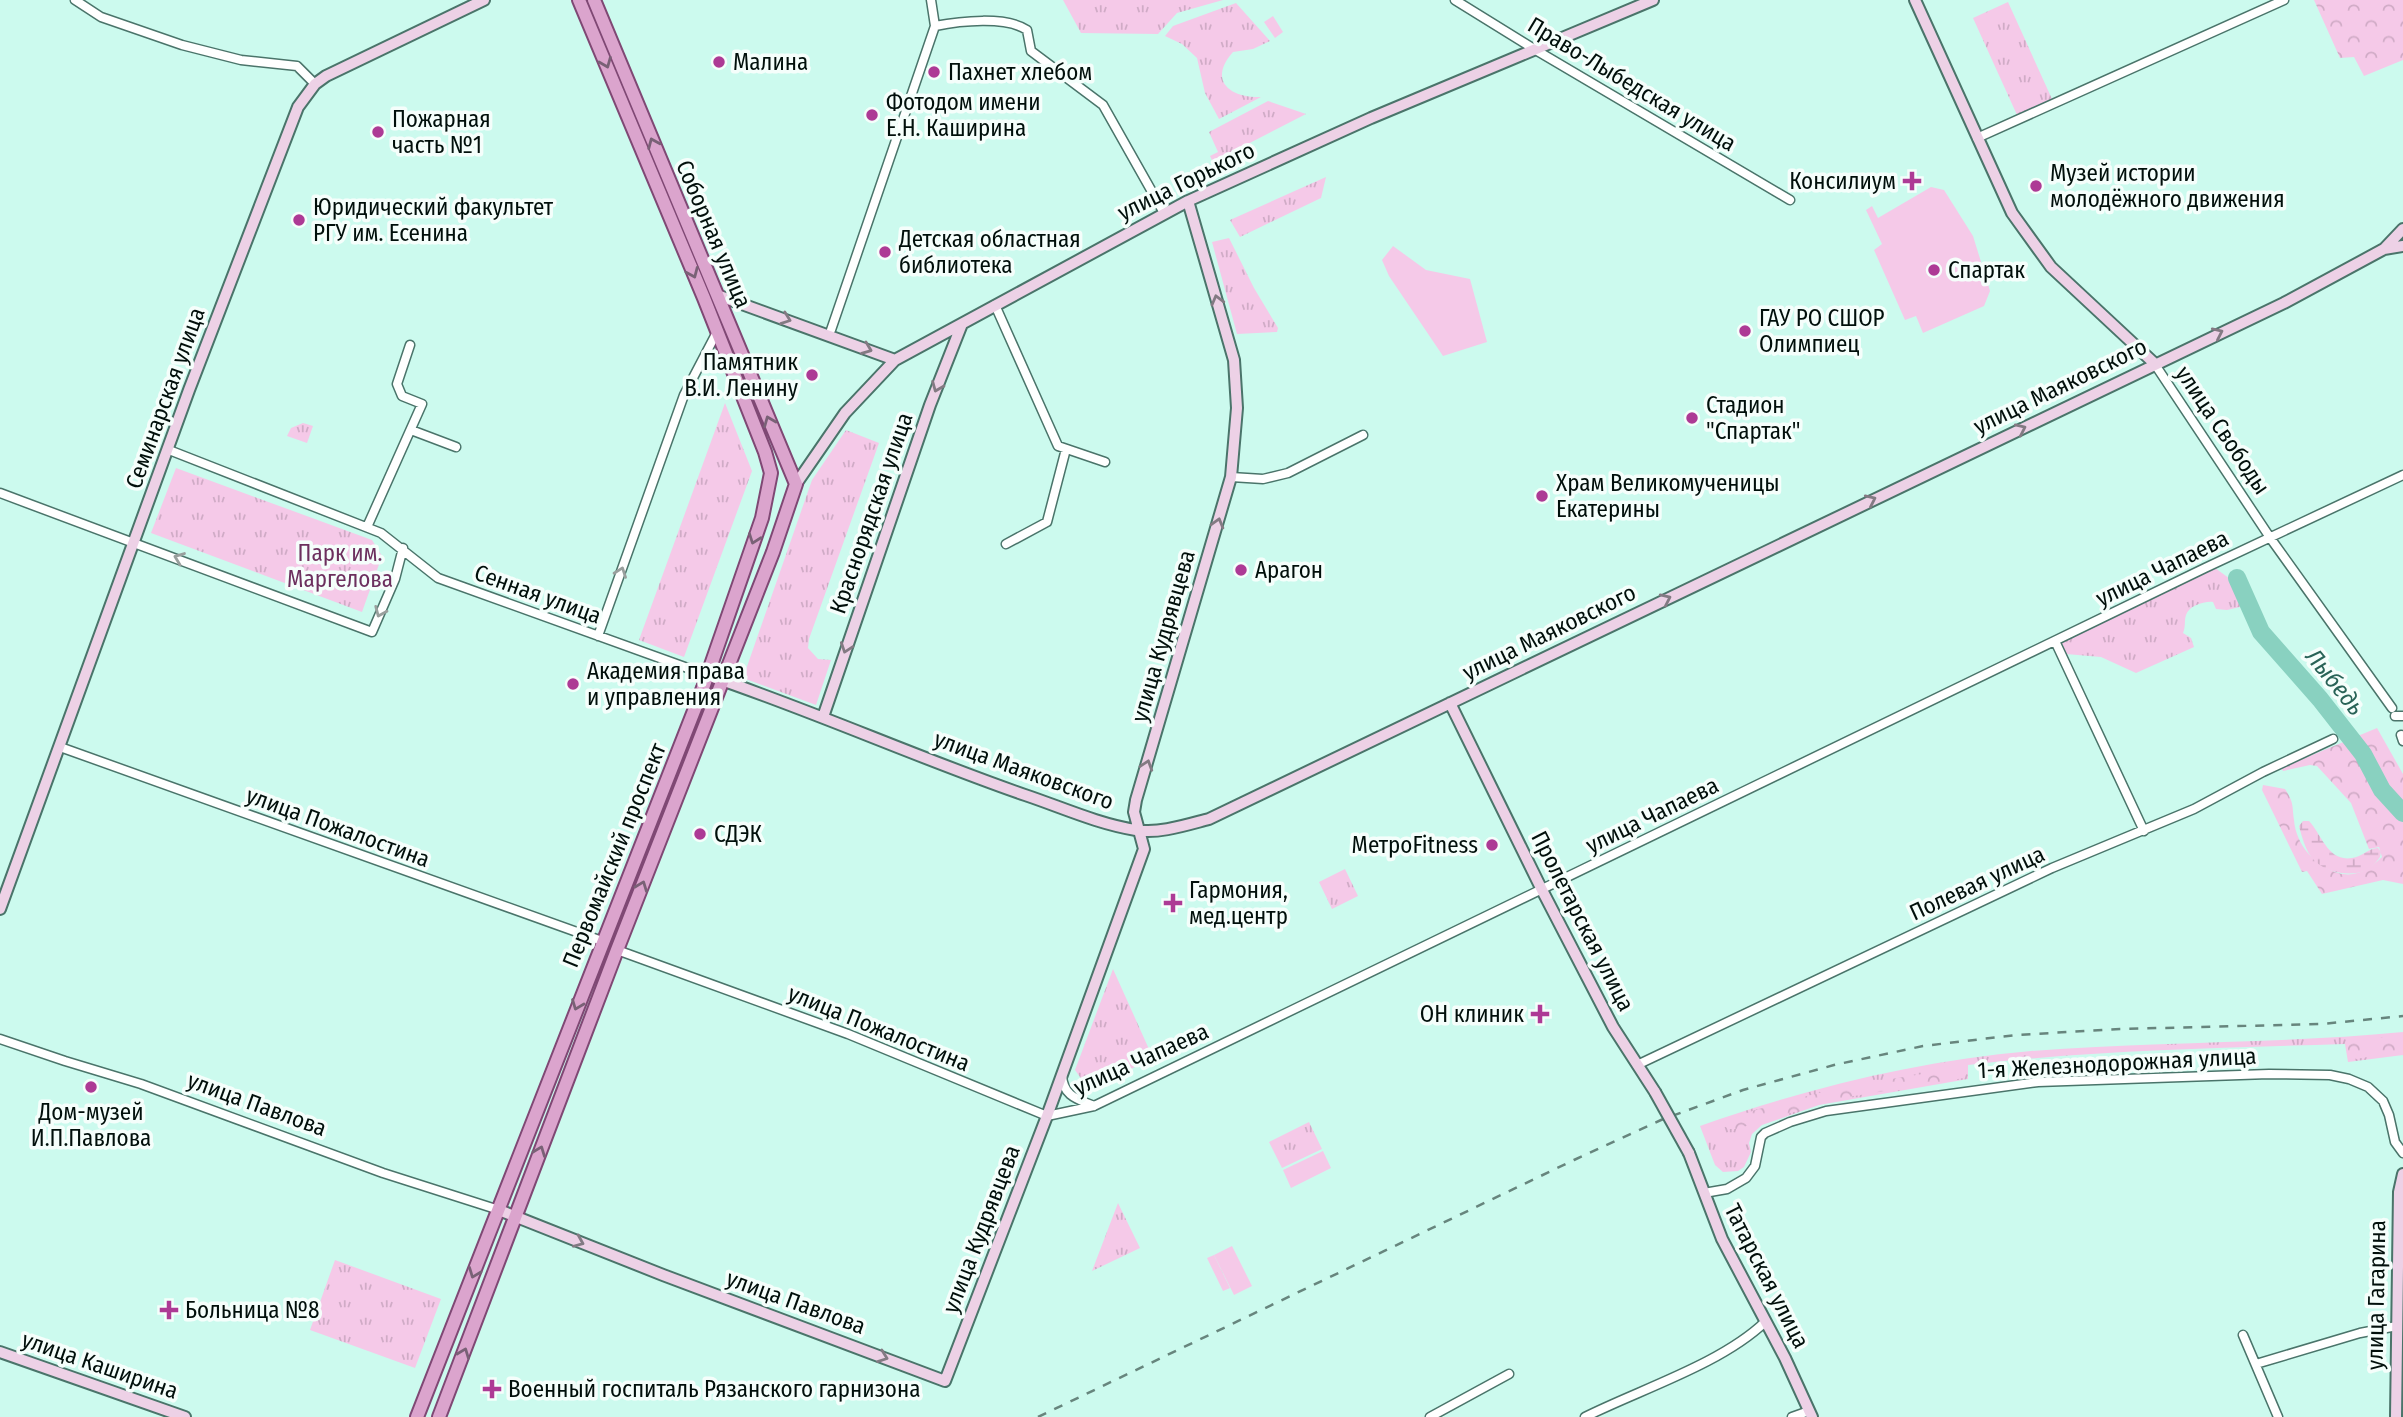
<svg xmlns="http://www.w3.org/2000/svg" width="2403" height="1417" viewBox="0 0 2403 1417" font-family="'Fira Sans Condensed',sans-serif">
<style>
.grass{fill:url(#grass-tufts)}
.forest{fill:url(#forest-crowns)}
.wetland{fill:url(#wetland-marsh)}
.pitch{fill:#f5c9e8}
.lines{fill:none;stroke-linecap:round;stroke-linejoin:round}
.river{stroke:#89d1c0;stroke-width:18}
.street-casing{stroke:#4a746a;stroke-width:11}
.secondary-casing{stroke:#4a746a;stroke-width:14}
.primary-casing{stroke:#7f4874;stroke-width:16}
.street{stroke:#fff;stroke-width:8}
.secondary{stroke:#edd1e6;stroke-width:10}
.primary{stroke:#dba4cd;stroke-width:12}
.rail{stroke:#67857d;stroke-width:2.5;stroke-dasharray:9 9;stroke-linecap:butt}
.secondary-bridge-casing{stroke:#4a746a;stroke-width:14;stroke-linecap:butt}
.secondary-bridge{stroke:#edd1e6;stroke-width:10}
.oneway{stroke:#796176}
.oneway2{stroke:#837a83}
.oneway3{stroke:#999f9d}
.poi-dot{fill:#ad3a95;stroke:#f5fefb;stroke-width:2.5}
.labels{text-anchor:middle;stroke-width:7;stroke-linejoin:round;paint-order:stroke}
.poi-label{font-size:23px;fill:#010f0b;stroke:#f5fefb;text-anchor:start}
.street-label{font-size:23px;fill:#010f0b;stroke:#f5fefb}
.park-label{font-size:23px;fill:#6c2f5e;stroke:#f5fefb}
.water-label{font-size:24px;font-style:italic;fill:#296357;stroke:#f5fefb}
</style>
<defs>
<pattern id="grass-tufts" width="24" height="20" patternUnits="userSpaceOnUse" patternTransform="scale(1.75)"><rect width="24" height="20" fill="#f5c9e8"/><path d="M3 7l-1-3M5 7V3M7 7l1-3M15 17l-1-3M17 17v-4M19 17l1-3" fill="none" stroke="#d0abc6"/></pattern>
<pattern id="forest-crowns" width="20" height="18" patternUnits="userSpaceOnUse" patternTransform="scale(1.75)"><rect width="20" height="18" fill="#f5c9e8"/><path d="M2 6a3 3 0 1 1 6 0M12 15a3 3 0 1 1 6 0" fill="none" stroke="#d0abc6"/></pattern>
<pattern id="wetland-marsh" width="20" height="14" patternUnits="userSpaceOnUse" patternTransform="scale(1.75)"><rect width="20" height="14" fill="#f5c9e8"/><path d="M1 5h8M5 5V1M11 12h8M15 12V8" fill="none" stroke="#d0abc6"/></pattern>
</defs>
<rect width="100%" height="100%" fill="#ccfaee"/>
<path class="grass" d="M1063 0H1223L1177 13 1158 34 1081 33Z
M2008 2 2052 99 2017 115 1973 18Z
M1236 3 1270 41 1253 49 1233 52C1208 80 1229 98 1261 97L1219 119 1205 93 1197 58 1182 44 1165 36 1173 26Z
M1273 16 1283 32 1275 38 1264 22Z
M1268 101 1306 114 1213 162 1210 156 1218 152 1209 132Z
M1326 177 1321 198 1240 237 1230 220Z
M1229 238 1254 288 1278 328 1277 332 1237 334 1212 242Z
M725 403 752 471 684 657 639 640Z
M303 423 313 426 307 443 287 436 291 428Z
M846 430 879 443 809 639 808 648 818 659 831 660 816 705 743 678 812 480Z
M176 468 372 540 382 556 362 612 151 533Z
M2215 568 2233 581 2243 602 2240 607 2227 610 2216 609 2213 602C2204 601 2189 606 2186 615 2184 621 2186 626 2183 633L2191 638 2194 647 2136 673 2101 657 2066 654 2059 642 2203 572Z
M1345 869 1358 896 1332 909 1319 882Z
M1113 969 1153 1058 1089 1090 1075 1070Z
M2403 1032V1055L2348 1062 2345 1044C2219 1048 2093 1050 1968 1065V1079L1819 1105 1762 1125 1752 1134 1749 1143 1751 1152 1744 1167 1738 1171 1723 1172 1715 1165 1700 1126C1808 1088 1917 1061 2031 1051 2155 1041 2279 1044 2403 1032Z
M1309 1122 1322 1149 1282 1168 1269 1142Z
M1118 1203 1140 1248 1092 1271Z
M1214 1255 1230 1288 1223 1291 1207 1258Z
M335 1260 441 1299 415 1368 310 1330Z"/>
<path class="forest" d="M2314 0H2403V60L2364 76 2354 57 2340 58Z
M2377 728 2403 774V884L2383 880 2322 894 2307 871 2302 872 2262 790 2263 785 2285 789C2294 803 2292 805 2294 820 2296 845 2315 866 2338 873 2356 878 2370 869 2382 857L2379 847 2369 849 2351 803 2317 766 2310 765 2283 771 2281 768Z
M2403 1035V1051L2356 1059 2348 1054V1046L2355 1041Z
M1960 1068 1964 1072V1078L1842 1098 1736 1129H1728L1724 1125 1728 1120 1755 1110 1841 1087Z"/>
<path class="wetland" d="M2303 821H2309C2322 835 2328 862 2352 858 2362 857 2368 848 2378 848L2381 852 2380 857C2377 861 2373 866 2369 869 2352 878 2324 873 2312 858 2305 849 2302 837 2299 826Z"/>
<path class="pitch" d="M1931 187 1944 190 1973 236 1990 291 1984 306 1923 333 1916 316 1905 320 1874 250 1882 244 1866 210 1872 206 1878 218Z
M1393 246 1426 270 1470 279 1487 342 1443 356 1389 276 1382 260Z
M1323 1151 1331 1168 1291 1188 1283 1170Z
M1232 1246 1252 1286 1234 1295 1214 1255Z"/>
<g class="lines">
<path class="river" d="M2237 578 2261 632 2320 699 2363 754 2382 790 2403 813"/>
<g class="street-casing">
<path id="street" d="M75 0 101 17 182 45 241 60 297 66 315 84
M1455 0 1534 49 1790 200
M935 26C960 21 1006 16 1027 30L1031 51 1103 105 1164 213
M1977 138 2284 0
M995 305 1058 446 1105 462
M831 330 935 26 931 0
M2154 363 2271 539 2392 708
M411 430 456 447
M169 450 381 533 438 578 707 675
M1231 477 1263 479 1288 473 1363 435
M0 493 372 632 395 579 403 548
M367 527 422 404 402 396 397 384 410 345
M1006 544 1047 522 1066 449
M598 636 684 395 717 332
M2055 641 2144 831
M2395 716H2403
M2401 735 2403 741
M60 747 602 941
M617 950 848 1034 1047 1116 1094 1106 2205 568 2403 475
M0 1039 65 1061 141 1084 383 1173 499 1210
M1637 1065 2052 868 2194 809 2263 772 2333 739
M1062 1075C1063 1096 1077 1099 1094 1106
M1704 1193 1727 1189 1746 1178 1755 1166 1761 1137 1765 1133 1790 1122 1826 1111 2038 1082 2269 1074 2330 1075 2349 1079 2368 1087 2383 1101 2389 1115 2395 1142 2403 1153
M2243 1335 2278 1417
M2256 1364 2360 1333 2397 1326
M1430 1417 1509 1374
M1585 1417C1641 1389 1721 1364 1765 1322
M1792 1417 1809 1411"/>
</g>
<g class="secondary-casing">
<path id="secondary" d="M1915 0 2012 213 2051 267 2154 363
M2384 249 2403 246
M717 295 895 360
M796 484 845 413 895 360 1188 201 1371 118 1653 0
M707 675C814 711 918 758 1025 795 1061 807 1098 824 1136 830 1159 834 1186 825 1209 819L2284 303 2384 249 2403 229
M1450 703 1542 890 1613 1027 1655 1092
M823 717 930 405 962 324
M0 909 189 390 298 107 315 84 326 76 484 0
M1689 1153 1722 1239 1785 1358 1812 1417
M499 1210 663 1275 945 1381 1047 1116 1144 849 1134 812 1136 800 1231 477 1237 408 1234 360 1188 201
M0 1352 185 1417
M2396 1417 2399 1192 2403 1174"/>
</g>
<g class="primary-casing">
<path id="primary" d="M417 1417 703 688 762 518 771 473 765 452 704 298 579 0
M439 1417 617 950 773 552 796 484 594 0"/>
</g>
<use href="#street" class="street"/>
<use href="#secondary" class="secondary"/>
<use href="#primary" class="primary"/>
<path class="rail" d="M1038 1417 1574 1160 1661 1120 1743 1090 1834 1065 1923 1046 2016 1035 2120 1029 2322 1024 2403 1016"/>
<g class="secondary-bridge-casing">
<path id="secondary-bridge" d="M1655 1092 1689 1153"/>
</g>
<use href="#secondary-bridge" class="secondary-bridge"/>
</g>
<defs><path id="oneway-chevron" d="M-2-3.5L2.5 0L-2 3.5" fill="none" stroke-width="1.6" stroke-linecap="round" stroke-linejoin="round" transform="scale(1.75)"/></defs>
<g class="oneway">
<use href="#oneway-chevron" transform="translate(606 63) rotate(68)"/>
<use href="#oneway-chevron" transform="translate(653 143) rotate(-113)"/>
<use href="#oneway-chevron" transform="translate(693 273) rotate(67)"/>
<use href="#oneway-chevron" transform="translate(769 421) rotate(-112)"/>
<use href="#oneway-chevron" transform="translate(754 539) rotate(110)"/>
<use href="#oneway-chevron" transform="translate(642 886) rotate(-69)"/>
<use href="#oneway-chevron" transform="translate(577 1005) rotate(111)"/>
<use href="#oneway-chevron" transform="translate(540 1151) rotate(-69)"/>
<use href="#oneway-chevron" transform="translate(474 1273) rotate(111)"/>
<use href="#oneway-chevron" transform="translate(464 1353) rotate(-69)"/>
</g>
<g class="oneway2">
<use href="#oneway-chevron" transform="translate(1217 300) rotate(-105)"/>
<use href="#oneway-chevron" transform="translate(786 319) rotate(20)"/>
<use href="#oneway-chevron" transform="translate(2218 333) rotate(-25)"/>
<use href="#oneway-chevron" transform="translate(867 349) rotate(21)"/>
<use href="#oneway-chevron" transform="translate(937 387) rotate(112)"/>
<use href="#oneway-chevron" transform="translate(2021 429) rotate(-25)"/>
<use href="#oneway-chevron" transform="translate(1871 500) rotate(-25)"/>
<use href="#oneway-chevron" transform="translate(1218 523) rotate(-74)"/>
<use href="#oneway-chevron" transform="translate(1666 599) rotate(-25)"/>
<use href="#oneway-chevron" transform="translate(846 648) rotate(109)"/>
<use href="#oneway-chevron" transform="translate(1147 765) rotate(-72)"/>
<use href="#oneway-chevron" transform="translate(579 1242) rotate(23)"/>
<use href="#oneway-chevron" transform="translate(883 1357) rotate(20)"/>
</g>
<g class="oneway3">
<use href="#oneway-chevron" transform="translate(179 558) rotate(-159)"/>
<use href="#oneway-chevron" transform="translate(621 572) rotate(-70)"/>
<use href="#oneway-chevron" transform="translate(380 612) rotate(113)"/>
</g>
<g class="poi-dot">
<circle cx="719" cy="62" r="7"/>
<circle cx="934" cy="72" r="7"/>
<circle cx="872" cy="115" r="7"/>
<circle cx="378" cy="132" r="7"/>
<path d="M1908.5 170.5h7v7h7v7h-7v7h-7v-7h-7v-7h7z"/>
<circle cx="2036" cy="186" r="7"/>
<circle cx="299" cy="220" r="7"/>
<circle cx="885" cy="252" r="7"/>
<circle cx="1934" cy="270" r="7"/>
<circle cx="1745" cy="331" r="7"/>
<circle cx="812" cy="375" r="7"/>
<circle cx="1692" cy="418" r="7"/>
<circle cx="1542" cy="496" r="7"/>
<circle cx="1241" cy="570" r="7"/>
<circle cx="573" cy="684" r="7"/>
<circle cx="700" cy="834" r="7"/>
<circle cx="1492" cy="845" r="7"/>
<path d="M1169.5 892.5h7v7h7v7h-7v7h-7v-7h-7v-7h7z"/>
<path d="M1536.5 1003.5h7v7h7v7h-7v7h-7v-7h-7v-7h7z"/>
<circle cx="91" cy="1087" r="7"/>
<path d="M165.5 1299.5h7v7h7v7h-7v7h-7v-7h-7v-7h7z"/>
<path d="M488.5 1378.5h7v7h7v7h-7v7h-7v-7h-7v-7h7z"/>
</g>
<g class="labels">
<g class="poi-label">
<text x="733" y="70">Малина</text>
<text x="948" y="80">Пахнет хлебом</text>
<text x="886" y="110">Фотодом имени<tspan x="886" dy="26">Е.Н. Каширина</tspan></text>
<text x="392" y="127">Пожарная<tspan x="392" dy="26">часть №1</tspan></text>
<text x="2050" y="181">Музей истории<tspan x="2050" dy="26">молодёжного движения</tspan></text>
<text x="1896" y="189" text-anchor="end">Консилиум</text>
<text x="313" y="215">Юридический факультет<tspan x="313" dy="26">РГУ им. Есенина</tspan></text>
<text x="899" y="247">Детская областная<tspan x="899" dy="26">библиотека</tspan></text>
<text x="1948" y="278">Спартак</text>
<text x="1759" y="326">ГАУ РО СШОР<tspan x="1759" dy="26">Олимпиец</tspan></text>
<text x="798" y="370" text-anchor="end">Памятник<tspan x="798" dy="26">В.И. Ленину</tspan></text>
<text x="1706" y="413">Стадион<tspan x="1706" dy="26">"Спартак"</tspan></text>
<text x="1556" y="491">Храм Великомученицы<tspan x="1556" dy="26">Екатерины</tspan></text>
<text x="1255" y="578">Арагон</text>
<text x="587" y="679">Академия права<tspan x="587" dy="26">и управления</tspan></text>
<text x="714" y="842">СДЭК</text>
<text x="1478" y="853" text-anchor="end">МетроFitness</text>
<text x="1189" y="898">Гармония,<tspan x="1189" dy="26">мед.центр</tspan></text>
<text x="1524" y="1022" text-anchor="end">ОН клиник</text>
<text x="91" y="1120" text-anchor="middle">Дом-музей<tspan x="91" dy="26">И.П.Павлова</tspan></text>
<text x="185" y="1318">Больница №8</text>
<text x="508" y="1397">Военный госпиталь Рязанского гарнизона</text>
</g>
<g class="street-label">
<text transform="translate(1632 84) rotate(31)" y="8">Право-Лыбедская улица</text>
<text transform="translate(1186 181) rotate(-26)" y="8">улица Горького</text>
<text transform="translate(714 234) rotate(67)" y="8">Соборная улица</text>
<text transform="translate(2060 386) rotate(-26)" y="8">улица Маяковского</text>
<text transform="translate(165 398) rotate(-70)" y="8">Семинарская улица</text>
<text transform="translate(2223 430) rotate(56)" y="8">улица Свободы</text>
<text transform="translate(871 513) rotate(-71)" y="8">Краснорядская улица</text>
<text transform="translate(2162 568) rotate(-26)" y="8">улица Чапаева</text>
<text transform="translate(538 594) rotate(20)" y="8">Сенная улица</text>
<text transform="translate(1549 632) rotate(-26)" y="8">улица Маяковского</text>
<text transform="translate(1163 636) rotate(-74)" y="8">улица Кудрявцева</text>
<text transform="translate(1024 770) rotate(20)" y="8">улица Маяковского</text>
<text transform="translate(1652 815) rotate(-26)" y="8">улица Чапаева</text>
<text transform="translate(338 827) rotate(20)" y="8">улица Пожалостина</text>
<text transform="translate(614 855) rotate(-68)" y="8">Первомайский проспект</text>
<text transform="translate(1977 883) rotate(-25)" y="8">Полевая улица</text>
<text transform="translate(1583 921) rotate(63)" y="8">Пролетарская улица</text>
<text transform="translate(879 1028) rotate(22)" y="8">улица Пожалостина</text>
<text transform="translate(1141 1059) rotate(-24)" y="8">улица Чапаева</text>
<text transform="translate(2117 1063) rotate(-3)" y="8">1-я Железнодорожная улица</text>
<text transform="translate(257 1104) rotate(20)" y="8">улица Павлова</text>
<text transform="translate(981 1229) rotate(-69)" y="8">улица Кудрявцева</text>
<text transform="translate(1767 1276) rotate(63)" y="8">Татарская улица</text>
<text transform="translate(2376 1295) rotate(-89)" y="8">улица Гагарина</text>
<text transform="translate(796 1302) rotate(20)" y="8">улица Павлова</text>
<text transform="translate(100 1365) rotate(19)" y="8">улица Каширина</text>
</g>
<g class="park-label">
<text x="340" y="561">Парк им.<tspan x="340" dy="26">Маргелова</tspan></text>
</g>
<g class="water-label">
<text transform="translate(2335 682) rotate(51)" y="8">Лыбедь</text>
</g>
</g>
</svg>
